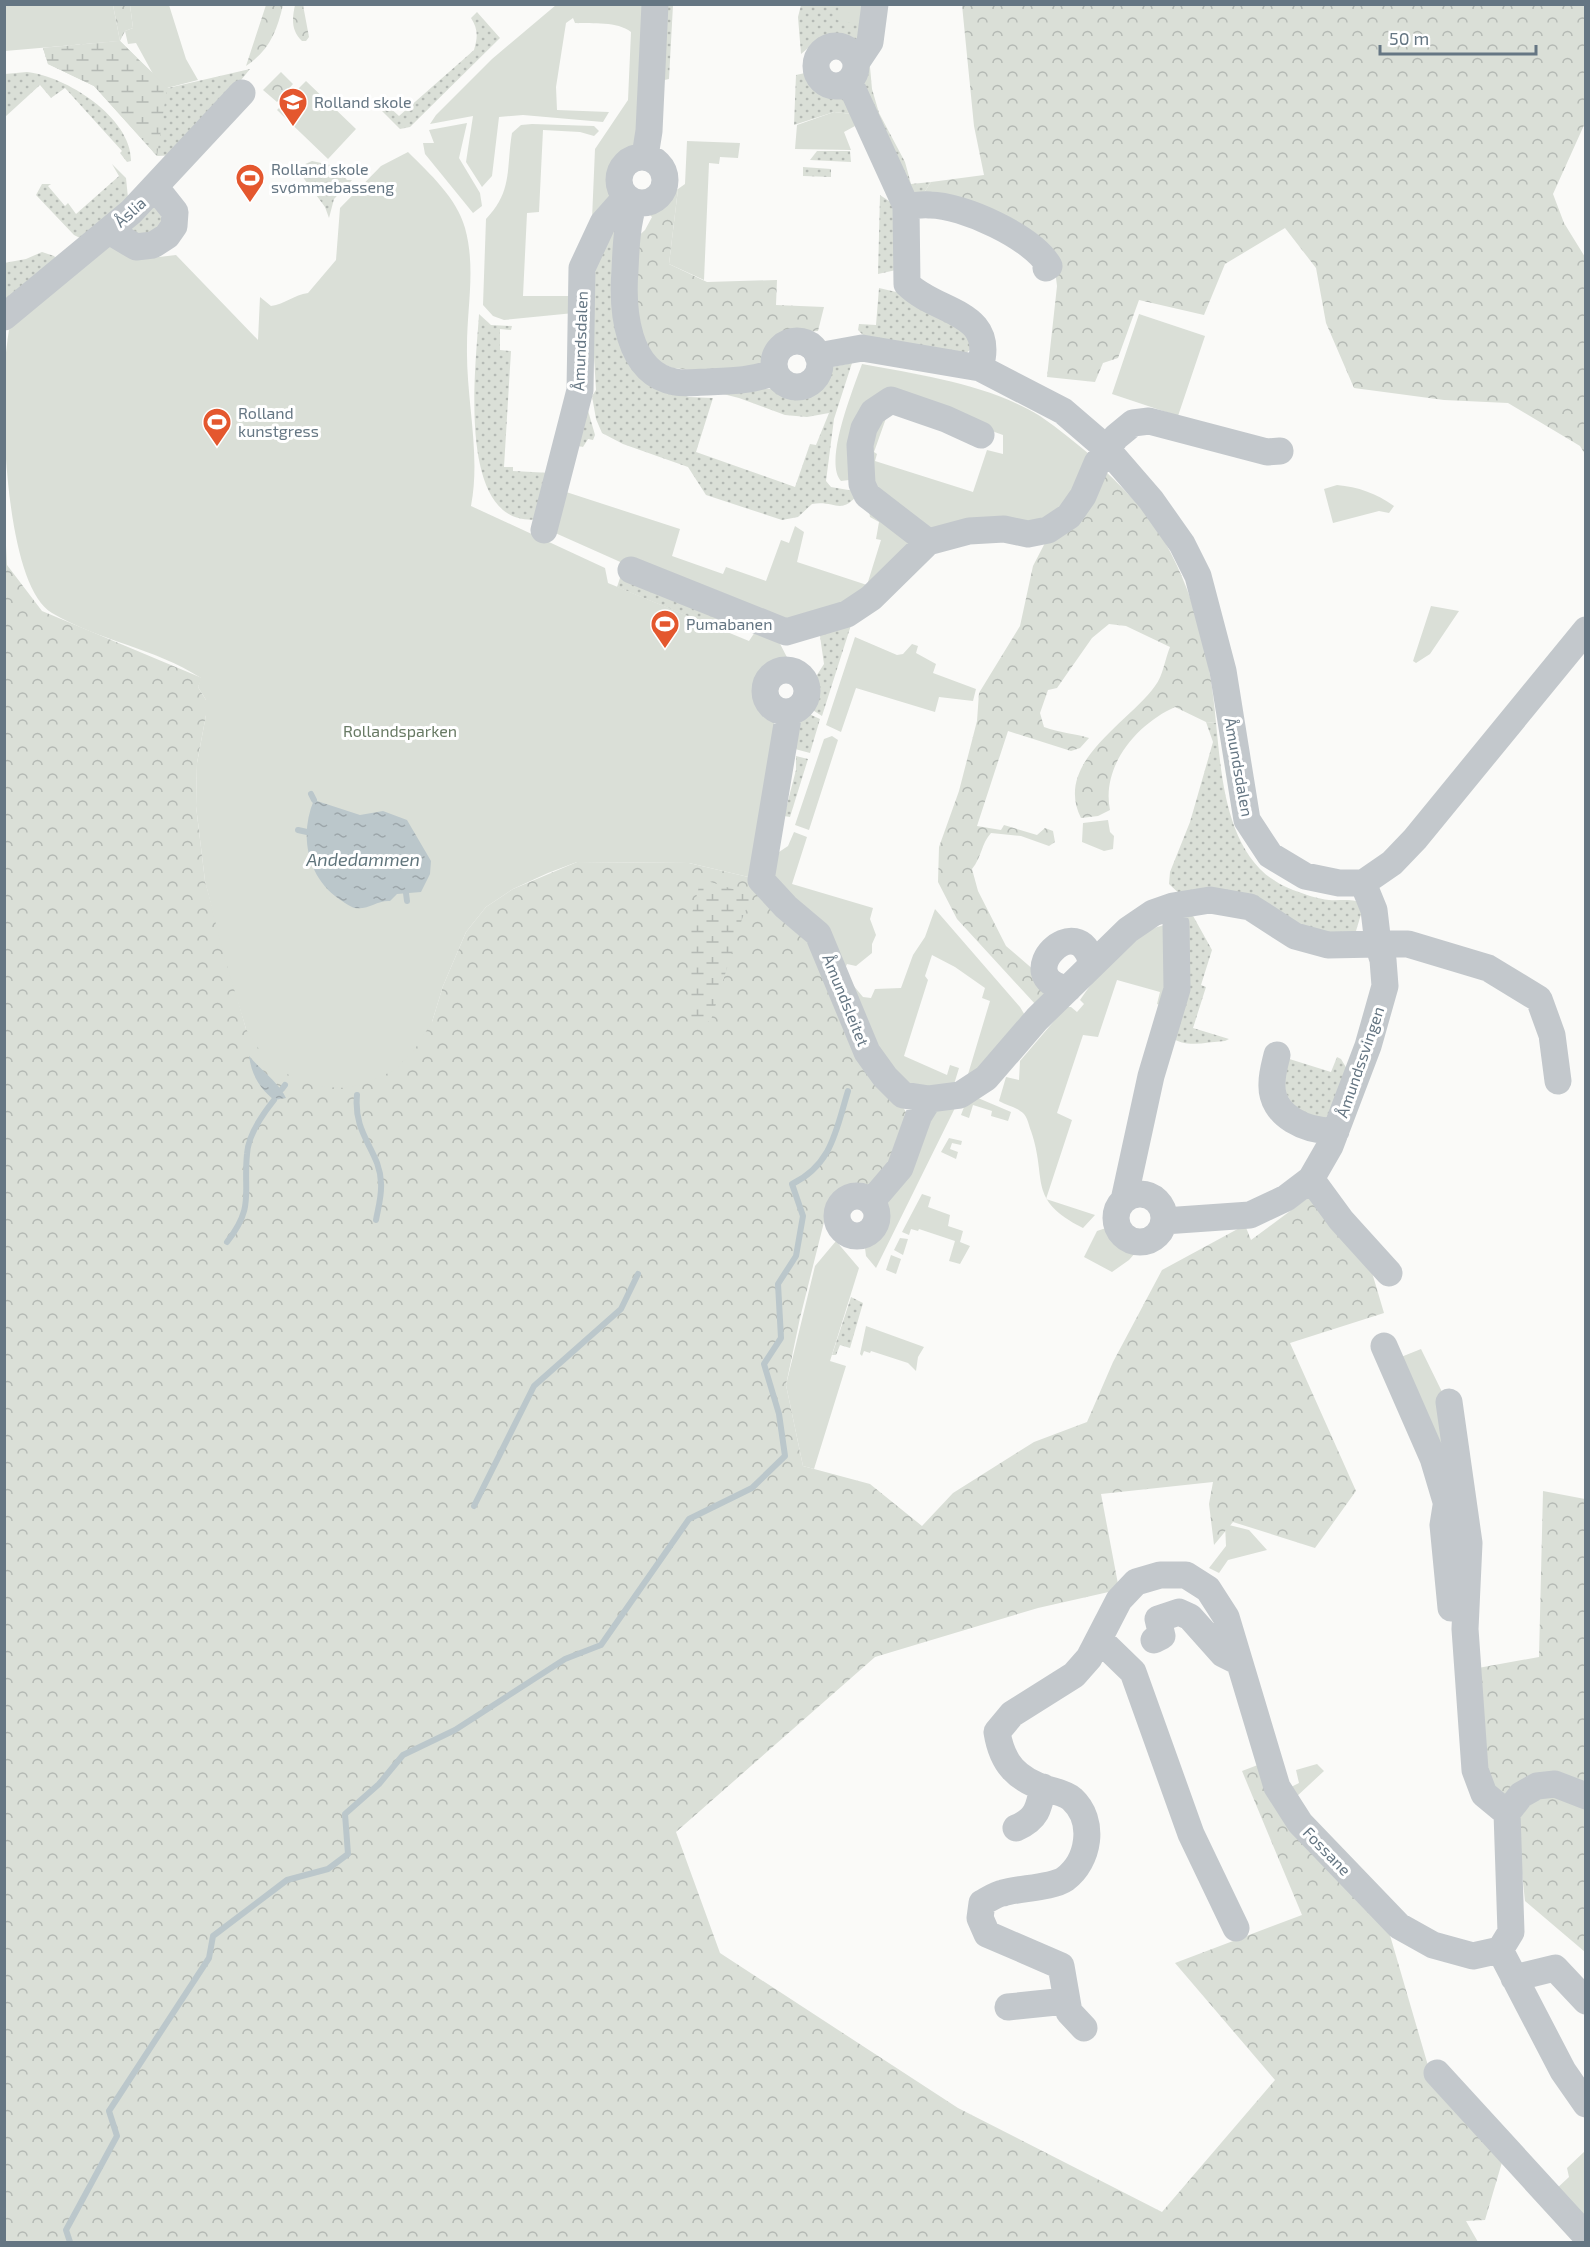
<svg xmlns="http://www.w3.org/2000/svg" width="1590" height="2247" viewBox="0 0 1590 2247" font-family="'Exo 2',sans-serif">
<style>
.grass{fill:url(#grass-dots)}
.forest{fill:url(#forest-crowns)}
.wetland{fill:url(#wetland-marsh)}
.green{fill:#dadfd7}
.water{fill:url(#water-ripples)}
.lines{fill:none;stroke-linecap:round;stroke-linejoin:round}
.stream{stroke:#bbc7cb;stroke-width:6}
.minor{stroke:#c3c8cc;stroke-width:27}
.labels{text-anchor:middle;stroke-width:6;stroke-linejoin:round;paint-order:stroke}
.poi-label{font-size:16px;fill:#657683;stroke:#fff;text-anchor:start}
.street-label{font-size:16px;fill:#657683;stroke:#fff}
.park-label{font-size:16px;fill:#687a64;stroke:#fff}
.water-label{font-size:18px;font-style:italic;fill:#60757c;stroke:#fff}
</style>
<defs>
<pattern id="grass-dots" width="8" height="8" patternUnits="userSpaceOnUse" patternTransform="scale(1.5)"><rect width="8" height="8" fill="#dadfd7"/><path d="M2 2h.1M6 6h.1" fill="none" stroke="#b4b9b4" stroke-width="1.8" stroke-linecap="round"/></pattern>
<pattern id="forest-crowns" width="20" height="18" patternUnits="userSpaceOnUse" patternTransform="scale(1.5)"><rect width="20" height="18" fill="#dadfd7"/><path d="M2 6a3 3 0 1 1 6 0M12 15a3 3 0 1 1 6 0" fill="none" stroke="#b4b9b4"/></pattern>
<pattern id="wetland-marsh" width="20" height="14" patternUnits="userSpaceOnUse" patternTransform="scale(1.5)"><rect width="20" height="14" fill="#dadfd7"/><path d="M1 5h8M5 5V1M11 12h8M15 12V8" fill="none" stroke="#b4b9b4"/></pattern>
<pattern id="water-ripples" width="26" height="14" patternUnits="userSpaceOnUse" patternTransform="scale(1.5)"><rect width="26" height="14" fill="#bbc7cb"/><path d="M2 4q2-2 4 0t4 0M15 11q2-2 4 0t4 0" fill="none" stroke="#9ca6aa"/></pattern>
</defs>
<rect width="100%" height="100%" fill="#fafaf8"/>
<path class="grass" d="M663 5H673L669 79 660 81Z
M801 5H871L870 18 855 42C828 31 822 36 801 54L798 17Z
M477 12 500 38 410 127 400 129 382 111 388 106 399 116 474 50C478 37 478 29 471 18Z
M120 41 168 88 250 69 180 155 157 156 94 86 48 64 43 48Z
M869 56 872 89 879 113 905 162 911 184 931 182 920 199 912 198 859 81Z
M27 72C66 76 132 118 131 161L127 162 120 153 122 151 65 88 51 98 40 85 5 117V74Z
M805 73 823 91 844 94 852 114 834 112 794 125 796 75Z
M817 151H850L851 162 810 160Z
M312 161 335 166 347 180H352L334 199 329 218 325 207 299 172 303 165Z
M112 164 126 178 128 198 80 238 74 235 36 195 42 184H51L48 186 65 206 68 203 76 214 119 176Z
M803 167 831 169V177L803 176Z
M880 195 895 205 896 270 878 274Z
M151 202 160 209 164 229 139 237 127 228Z
M615 220 666 389 689 397 713 398 696 452 795 487 810 444 816 445 829 413 807 417 785 415 739 398 695 387 774 389 797 400C816 394 825 385 832 367L852 363 834 419 826 481 831 487 860 492C840 517 837 500 812 504L798 517 782 520 706 495 688 467 623 444 602 433 596 419 592 396 596 390 589 276Z
M42 252 54 256 59 261 5 311 4 263 26 259Z
M879 288 896 292 965 325 973 348 963 355 864 336 858 330 859 324 876 325Z
M479 314 491 325 512 326 511 330 500 329V350L511 351 504 467H513V471L551 473 541 519C454 533 476 366 479 314Z
M585 400 595 435 593 440 588 439 583 447 579 446Z
M622 572 735 616 729 633 617 587Z
M852 622 822 716 811 709 814 700 815 678 824 664 819 629Z
M807 713 820 719 810 753 795 749 798 720Z
M1206 722 1216 723C1222 782 1227 866 1293 890 1304 894 1318 899 1329 900 1338 901 1346 899 1356 901L1362 911 1356 931 1340 938 1182 896 1169 884 1170 872 1190 822 1209 756 1213 742Z
M796 756 808 759 790 817 784 816 796 770Z
M1192 914 1212 950 1201 985 1206 987 1193 1028 1229 1039 1225 1041C1204 1042 1187 1049 1168 1036L1179 918Z
M1283 1057 1331 1072 1337 1057 1341 1059 1347 1069 1332 1114 1319 1121 1299 1116 1279 1081Z
M851 1297 863 1303 850 1348 840 1345 836 1355H832Z"/>
<path class="forest" d="M113 5H130L133 28 125 31 120 41Z
M266 5H283C277 31 269 51 246 66Z
M295 5H303L309 37 306 41H302C291 30 292 19 295 5Z
M962 5H1585V123L1553 194 1564 223 1585 257V454L1580 446 1508 403 1444 400 1354 388 1326 323 1316 268 1285 228 1225 264 1204 315 1139 300 1118 358 1103 363 1095 382 1047 377 1057 286 1053 254 920 199 931 182 984 175 974 126Z
M281 72 293 84 277 102 263 90Z
M678 189 669 264 707 282 777 280 776 305 824 307 818 331 785 334 772 342 761 366 747 377 673 368 652 360 637 334 631 243 645 230 652 217 644 209Z
M1104 470C1124 489 1144 509 1159 532 1194 589 1211 658 1216 723L1206 722 1175 707C1137 724 1101 766 1110 810L1098 816 1081 818C1053 762 1129 723 1155 686 1163 676 1165 659 1170 647L1126 626 1109 624 1092 638 1057 688 1048 690 1040 713 1044 727C1060 733 1073 733 1089 738L1080 748 1071 751 1008 731 977 826 1001 830 1004 825 1037 835 1045 828 1053 831 1055 842 1049 846 1021 836 991 833C981 844 982 857 972 869L978 891 1006 946 1035 971 1049 995 1036 1005 957 919 938 882 939 847 959 791 977 721 979 693 1020 626 1033 566 1047 539Z
M4 506 7 565 42 611 202 678 198 687 206 700V715L197 763 196 806 205 881 246 1029 432 1022 443 986 466 932 486 907 513 889 577 862 689 863 761 880 821 952 910 1120 905 1147 873 1187 843 1198 826 1214 800 1318 786 1385 803 1466 870 1484 922 1526 953 1493 1034 1442 1087 1422 1113 1362 1162 1270 1245 1225 1251 1240 1313 1194 1365 1249 1384 1313 1290 1343 1356 1491 1315 1548 1233 1522 1214 1545 1209 1504 1213 1482 1101 1494 1118 1584 1113 1591 1038 1608 875 1657 676 1832 720 1953 958 2108 1162 2212 1275 2080 1175 1963 1302 1915 1242 1771 1263 1763 1380 1901 1429 2069 1503 2159 1485 2220 1466 2221 1478 2242H5Z
M1543 1491 1585 1499V1952L1525 1901 1516 1817 1475 1782 1467 1670 1539 1657Z"/>
<path class="wetland" d="M120 41 167 88 157 156 94 86 48 64 43 48Z
M701 879 752 895 742 919 711 1020 689 1033V925Z"/>
<path class="green" d="M5 4 113 5 120 41 5 51Z
M130 5H169L186 59 198 80 167 88 153 74 136 43 128 44 125 31 133 28Z
M556 5H653L635 148C615 161 605 170 612 195L592 219 595 149 628 100 631 32C617 21 593 24 575 23L573 18 566 23 556 87 557 110 609 112 603 122 523 115 499 117 492 176 482 187 466 162 473 116 430 124 436 115 492 59Z
M839 5H866L860 22 856 24 837 20Z
M306 81 356 129 328 159 277 110Z
M834 112 852 114 855 126 844 132 851 150 795 149 797 125Z
M467 123 459 158 480 193 482 206 473 213 425 154 423 143H434L429 130Z
M532 124 594 126 599 131 594 136 580 132 543 130 539 212 527 213 523 296H576L574 313 504 320 493 316 483 305 486 219C513 191 506 169 512 133L521 125Z
M687 141 740 143 738 158 720 157 719 164 709 163 704 280 669 264 678 189 685 184Z
M408 152C429 173 457 198 465 228 476 268 467 306 467 347 466 400 481 454 471 506L605 568 608 583 749 641 755 632 777 638 791 665C786 668 780 667 773 670 745 683 764 709 776 726L761 880 689 863 577 862 548 873 513 889 486 907 466 932 443 986 432 1022 413 1052 393 1071 361 1085 340 1088 319 1086 292 1077 268 1061 256 1045 246 1029 223 952 205 881 196 806 197 763 206 715V700L198 687 201 678C155 648 99 641 52 613 6 586 1 416 5 365 6 347 9 329 12 311L109 231 142 259 176 255 258 340 260 297 271 306C285 304 294 295 308 293L336 260 340 208 381 166Z
M1139 314 1205 336 1178 416 1112 394Z
M862 364C921 375 988 384 1040 416 1059 429 1077 444 1095 459L1069 500 1039 527 1021 529 998 524 969 525 940 534H928L876 497 866 475V438L876 417 890 407 874 452 877 454 875 461 973 492 987 450 1003 454V435L888 394 869 407 860 427 857 479 841 481C823 462 854 387 862 364Z
M1337 485C1358 487 1376 493 1394 506L1389 513 1379 511 1333 523 1324 489Z
M560 490 680 529 672 556 723 574 726 567 766 581 781 540 789 543 795 526 804 532 797 562 867 585 881 540 876 539 879 522 870 517 869 511 928 542 871 598 780 625 663 581 553 532Z
M1431 606 1459 611 1430 654 1416 663 1413 661Z
M855 637 897 655 903 654 912 644 918 646 916 653 936 664 933 673 976 689 973 701 939 697 935 712 856 688 841 732 826 725Z
M832 736 838 740 809 830 795 825 824 739Z
M1108 820 1110 832 1114 836 1113 849 1104 851 1082 842 1083 823Z
M794 832 807 837 792 884 873 908 870 919 876 935 872 944V953L856 966 847 964 843 973 863 997 871 998 875 989 901 988 913 955 925 937 935 909 1020 1007 1026 1017 966 1081 990 1001 982 998 985 988 955 967 932 955 925 976 928 980 904 1056 947 1075 950 1065 959 1068 952 1091 906 1088 775 889 773 856 788 846Z
M1170 924 1168 1008 1157 1004 1160 992 1117 980 1098 1037 1083 1035 1057 1113 1072 1120 1046 1199 1095 1215 1083 1228C1026 1199 1048 1180 1031 1131 1029 1126 1028 1119 1024 1114 1017 1107 1008 1106 999 1101L1006 1077 1019 1080 1020 1061 1066 1007H1071L1077 1012 1084 1004 1080 1000C1100 971 1134 928 1170 924Z
M978 1098 1011 1112 1008 1121 991 1116 992 1111 973 1105 969 1118 961 1115 964 1107Z
M955 1107 954 1110 876 1268 866 1256 865 1248 935 1110Z
M949 1138 962 1141 961 1145 952 1143 950 1149 958 1152 956 1159 941 1152Z
M922 1194 931 1197 928 1207 950 1215 948 1226 963 1231 960 1242 970 1246 960 1264 949 1261 955 1241 919 1229 918 1231 911 1229 909 1235 902 1232Z
M1106 1228C1113 1240 1130 1243 1144 1243L1129 1260 1112 1272 1084 1257 1097 1231Z
M900 1238 908 1239 903 1255 894 1250Z
M836 1241 859 1268 830 1361 846 1366 814 1469 803 1466 786 1385 815 1266Z
M891 1255 901 1259 896 1274 886 1270Z
M866 1326 924 1347 918 1357 916 1371 908 1363 871 1351 870 1353 864 1351 862 1356 860 1354Z
M1421 1349 1445 1398 1443 1441 1435 1448 1396 1359Z
M1225 1524 1249 1530 1267 1550 1228 1560 1219 1573 1209 1568 1226 1546Z
M1317 1764 1324 1771 1295 1798 1289 1788 1299 1783 1296 1770Z
M1585 2151V2214L1579 2220 1554 2191 1569 2177 1567 2168Z"/>
<path class="water" d="M314 800 360 815 383 811 407 820 431 861 430 874 421 892 397 894 390 901C377 900 369 910 355 908 350 907 344 902 339 899 307 877 299 835 314 800Z
M249 1056C260 1069 280 1084 286 1098L274 1100C259 1087 252 1076 249 1056Z"/>
<g class="lines">
<path class="stream" d="M311 794 314 800
M298 830 307 832
M406 893 407 901
M282 1089 285 1085
M357 1095C353 1136 380 1150 381 1183 382 1195 378 1209 376 1220
M227 1242C255 1206 243 1194 247 1154 248 1135 262 1115 274 1100
M474 1506 534 1386 621 1309 638 1274
M70 2242 66 2230 117 2136 109 2111 209 1958 213 1936 287 1880 328 1869 348 1854 345 1814 379 1784 403 1755 455 1730 565 1659 601 1645 689 1519 752 1488 785 1456 779 1414 764 1364 781 1338 778 1284 796 1256 803 1216 792 1184C832 1165 836 1130 848 1091"/>
<path class="minor" d="M816 66a20 20 0 1 1 40 0a20 20 0 1 1-40 0Z
M856 63 870 42 875 4
M849 81 906 206 907 284C937 314 997 310 980 368L1063 411 1106 448 1151 500 1182 544 1198 576 1223 671 1247 820 1270 855 1305 876 1339 883H1363L1392 863 1415 839 1586 630
M645 156 649 131 655 4
M619 180a23 23 0 1 1 46 0a23 23 0 1 1-46 0Z
M634 202C627 224 626 246 625 270 622 308 626 373 675 382 685 384 697 382 707 382 734 381 750 381 775 372
M906 206C914 206 922 204 930 205 962 205 1033 237 1049 266L1046 268
M109 231 136 247 153 245 167 236 174 226 175 212 156 188
M4 317 131 212 242 93
M774 364a23 23 0 1 1 46 0a23 23 0 1 1-46 0Z
M818 356 862 348 980 368
M544 530 580 390 582 268 603 223 626 197
M928 542 867 495 862 484 860 445 864 428 873 412 891 400 946 419 981 435
M631 570 786 632 847 614 871 598 928 542 969 531 1004 529 1028 534 1048 530 1069 516 1083 496 1097 463 1116 437 1133 423 1149 421 1267 452 1280 451
M765 691a21 21 0 1 1 42 0a21 21 0 1 1-42 0Z
M789 712 761 880 786 907 818 934 867 1052 885 1077 903 1095 929 1099 960 1095 986 1078 1037 1019 1128 930 1153 913 1173 906 1210 900 1250 907 1295 936 1328 945 1378 944 1374 910 1363 883
M1068 989C1007 978 1080 904 1092 965
M1277 1055C1275 1064 1272 1073 1272 1083 1270 1117 1308 1132 1336 1131
M1311 1179 1341 1220 1389 1273
M1116 1218a24 24 0 1 1 48 0a24 24 0 1 1-48 0Z
M837 1216a20 20 0 1 1 40 0a20 20 0 1 1-40 0Z
M1124 1200 1151 1076 1177 989 1176 924
M871 1202 900 1168 919 1115 929 1099
M1164 1221 1250 1215 1286 1198 1311 1179 1330 1146 1368 1046 1385 986 1383 960 1378 944H1408L1488 968 1539 999 1552 1035 1558 1081
M1384 1346 1433 1458 1453 1525
M1449 1402 1469 1543 1465 1629 1475 1770 1484 1794 1507 1813
M1446 1506 1443 1525 1451 1608
M1099 1639 1133 1672 1191 1834 1236 1928
M1154 1640 1162 1636 1158 1619 1179 1612 1190 1617 1223 1654 1239 1662
M1016 1828C1037 1819 1039 1808 1043 1787
M1500 1950 1563 2071 1586 2104
M1514 1978 1555 1968 1586 2001
M1008 2007 1066 2001
M1084 2028 1069 2012 1061 1966 987 1934 980 1918 982 1903C989 1899 996 1894 1003 1893 1019 1888 1052 1888 1065 1879 1089 1861 1096 1821 1072 1799 1066 1794 1055 1791 1047 1789 1016 1779 1002 1763 997 1732L1012 1714 1074 1675 1089 1658 1119 1600 1136 1582 1160 1575H1186L1208 1589 1226 1617 1277 1787 1300 1823 1399 1926 1433 1945 1473 1956 1500 1950 1511 1932 1507 1813 1521 1795 1537 1786 1555 1784 1586 1796
M1437 2073 1586 2236"/>
</g>
<defs>
<g id="school-pin" transform="scale(1.5)"><path d="M0 17L-7.5 6A9.5 9.5 0 1 1 7.5 6Z" fill="#e4572e" stroke="#fff"/><path d="M0-5L7-2L0 1L-7-2ZM-4 1L0 2.5L4 1V4Q0 6-4 4Z" fill="#fff"/></g>
<g id="stadium-pin" transform="scale(1.5)"><path d="M0 17L-7.5 6A9.5 9.5 0 1 1 7.5 6Z" fill="#e4572e" stroke="#fff"/><path d="M0-5a6.5 5 0 1 0 0 10a6.5 5 0 1 0 0-10ZM-3.5-1.8h7v3.6h-7Z" fill="#fff"/></g>
</defs>
<g fill-rule="evenodd">
<use href="#school-pin" x="293" y="102"/>
<use href="#stadium-pin" x="250" y="178"/>
<use href="#stadium-pin" x="217" y="422"/>
<use href="#stadium-pin" x="665" y="624"/>
</g>
<g class="labels">
<g class="poi-label">
<text x="314" y="108">Rolland skole</text>
<text x="271" y="175">Rolland skole<tspan x="271" dy="18">svømmebasseng</tspan></text>
<text x="238" y="419">Rolland<tspan x="238" dy="18">kunstgress</tspan></text>
<text x="686" y="630">Pumabanen</text>
</g>
<g class="street-label">
<text transform="translate(130 212) rotate(-42)" y="6">Åslia</text>
<text transform="translate(580 341) rotate(-88)" y="6">Åmundsdalen</text>
<text transform="translate(1239 767) rotate(80)" y="6">Åmundsdalen</text>
<text transform="translate(846 1000) rotate(68)" y="6">Åmundsleitet</text>
<text transform="translate(1360 1062) rotate(-71)" y="6">Åmundssvingen</text>
<text transform="translate(1327 1851) rotate(46)" y="6">Fossane</text>
</g>
<g class="park-label">
<text x="400" y="737">Rollandsparken</text>
</g>
<g class="water-label">
<text x="363" y="866">Andedammen</text>
</g>
</g>
<rect width="1590" height="2247" fill="none" stroke="#657683" stroke-width="12"/>
<path d="M1380 45v9h156v-9" fill="none" stroke="#657683" stroke-width="3"/>
<text x="1389" y="45" font-size="18" fill="#657683" stroke="#ffffff" stroke-width="4.5" paint-order="stroke">50 m</text>
</svg>
